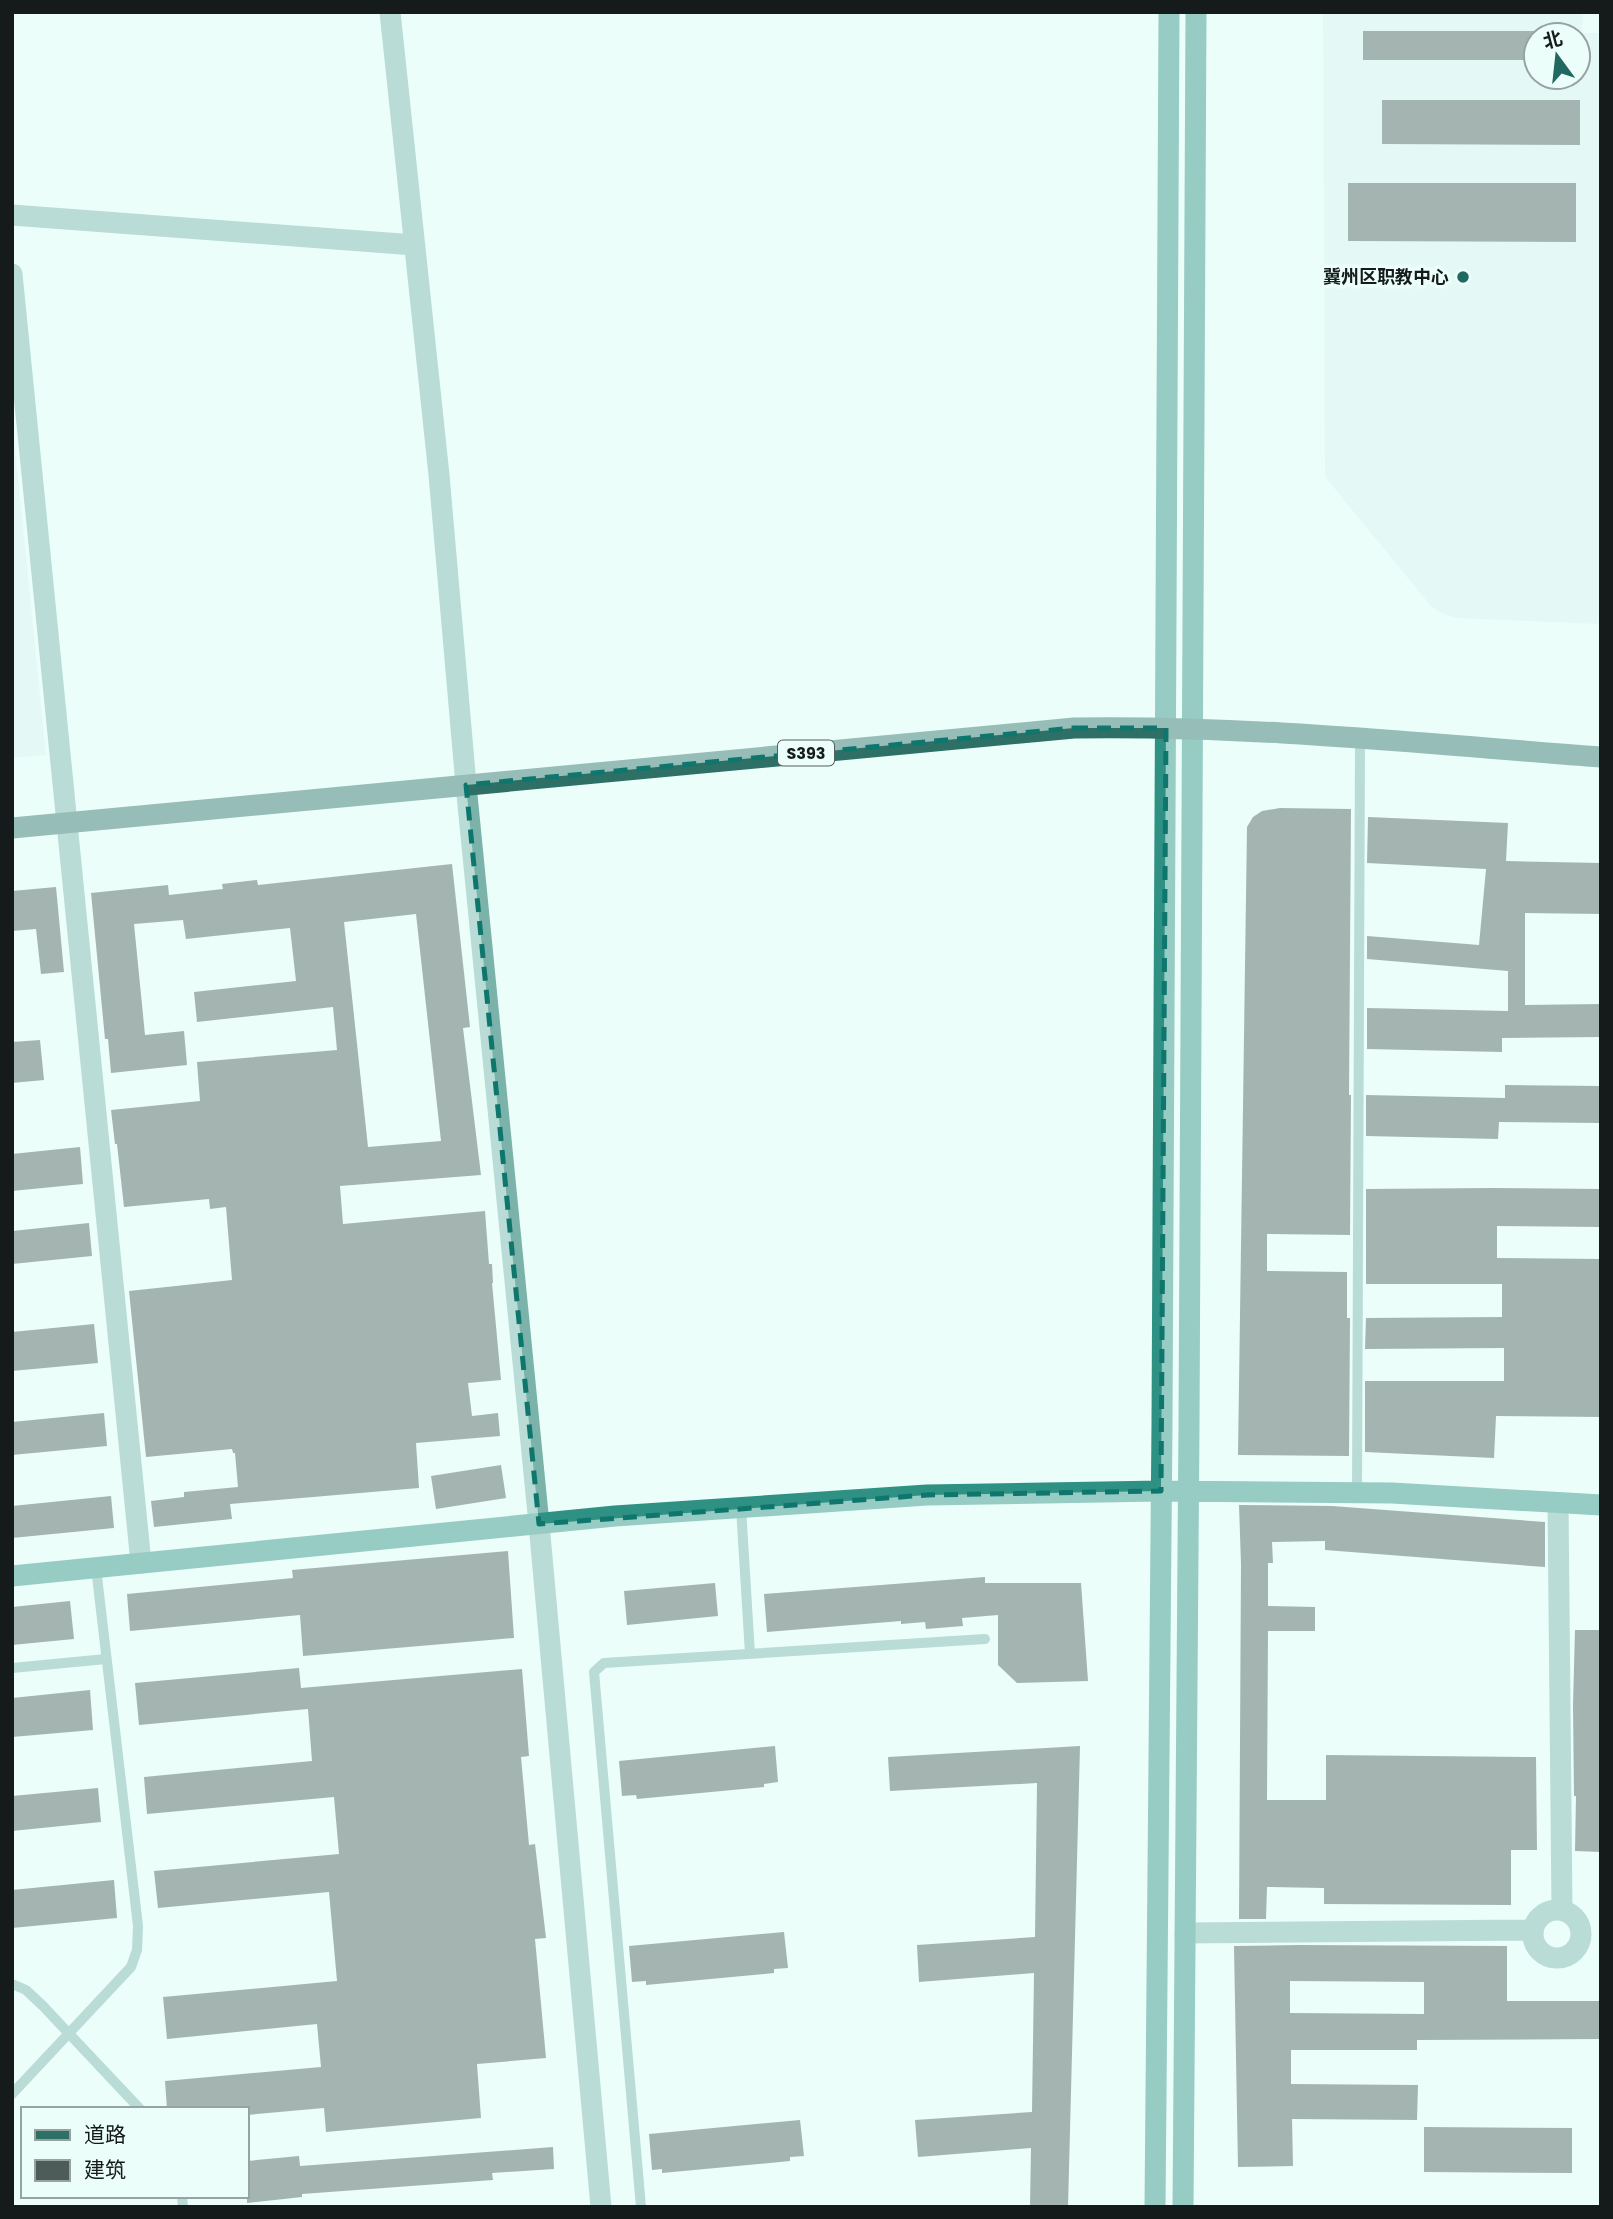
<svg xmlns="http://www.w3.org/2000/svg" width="1613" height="2219" viewBox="0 0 1613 2219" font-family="Poppins,'Noto Sans SC',sans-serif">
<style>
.built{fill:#d9f4ef;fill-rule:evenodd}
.building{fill:#4d5c59;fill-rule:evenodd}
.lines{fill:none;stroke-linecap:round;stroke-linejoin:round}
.lane{stroke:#7bb3aa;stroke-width:10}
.street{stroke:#7bb3aa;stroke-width:21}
.secondary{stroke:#2f9084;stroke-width:21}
.primary{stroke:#2e6f66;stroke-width:21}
.marked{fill:none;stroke:#0f766e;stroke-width:5;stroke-dasharray:14 9;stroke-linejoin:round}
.poi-dot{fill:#216960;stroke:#ecfefa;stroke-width:2.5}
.labels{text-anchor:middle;stroke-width:7;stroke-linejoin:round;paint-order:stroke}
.shield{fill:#ecfefa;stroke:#565f5d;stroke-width:2}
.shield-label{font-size:16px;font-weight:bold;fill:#151b1a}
.poi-label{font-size:18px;font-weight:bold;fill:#151b1a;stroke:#ecfefa;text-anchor:end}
</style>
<rect width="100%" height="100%" fill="#ecfefa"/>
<path class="built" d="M1323 12 1583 13 1582 33H1601V624L1457 618 1441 613 1431 606 1325 477ZM1536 35H1578V77H1536Z
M12 418 46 755 12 758Z"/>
<path class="building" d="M1363 31H1536V60H1363Z
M1382 100H1580V145L1382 144Z
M1348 183H1576V242L1348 241Z
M1280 808 1351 809 1349 1095H1351L1350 1235 1267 1234V1271L1347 1272V1318H1350L1349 1456 1238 1455 1247 827 1253 817 1262 811Z
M1368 817 1508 823 1506 861 1601 863V914L1525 913V1005L1601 1004V1037L1502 1038V1052L1367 1049V1008L1508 1011V971L1367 959V936L1479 945 1486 869 1367 863Z
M452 864 470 1027 463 1028 481 1175 340 1186 343 1224 485 1211 489 1264H492L493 1283H492L501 1380 468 1383 472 1416 498 1413 500 1436 416 1443 419 1488 230 1504 232 1519 154 1527 151 1501 184 1497V1492L238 1487 235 1453H233L232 1449 146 1457 129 1291 232 1280 226 1207 210 1209 209 1199 124 1207 117 1144H115L111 1110 200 1101 197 1062 337 1050 333 1007 197 1022 194 992 296 981 290 928 186 939 183 920 134 924 145 1035 184 1031 187 1065 111 1073 108 1039H105L91 893 168 885 169 895 223 889 222 884 257 880 258 885ZM416 914 441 1141 368 1147 344 922Z
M56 887 64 972 41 974 36 929 12 931V891Z
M40 1040 44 1080 12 1083V1042Z
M1505 1085 1601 1086V1123L1499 1122 1498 1139 1366 1136V1095L1505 1098Z
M80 1147 83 1184 12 1191V1154Z
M1493 1188 1601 1189V1227L1497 1226V1258L1601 1259V1417L1496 1416 1494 1458 1365 1452V1381H1504V1348L1365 1349 1366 1318 1502 1317V1284H1366V1189Z
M89 1223 92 1256 12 1264V1231Z
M94 1324 98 1363 12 1371V1332Z
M104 1413 107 1446 12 1455V1422Z
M501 1465 506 1498 436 1509 431 1476Z
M111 1496 114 1528 12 1538V1506Z
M1239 1505 1332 1506 1545 1522V1567L1325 1550V1541L1272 1542 1273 1563H1268V1606L1315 1607V1631H1268L1267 1800H1326V1755L1536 1757 1537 1850H1511V1905L1324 1904V1888L1267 1887 1266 1919H1239L1241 1564Z
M508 1551 514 1638 303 1656 300 1615 130 1631 127 1594 293 1578 292 1570Z
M985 1577V1583H1081L1088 1681 1017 1683 998 1665V1615L962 1618 963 1626 926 1629 925 1622 901 1624V1621L767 1632 764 1594Z
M715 1583 718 1616 627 1625 624 1591Z
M70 1601 74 1639 12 1645V1607Z
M1575 1630H1601V1852L1575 1851 1576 1796H1574L1573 1705Z
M299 1668 301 1688 522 1669 529 1756 521 1757 529 1845 535 1844 546 1938 535 1939 546 2058 477 2064 481 2118 326 2132 324 2108 247 2115V2109H167L165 2081 321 2067 317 2024 167 2039 163 1997 337 1981 329 1892 158 1908 154 1871 339 1854 334 1797 147 1814 144 1777 312 1761 308 1709 139 1725 135 1683Z
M90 1690 93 1730 12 1737V1698Z
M775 1746 778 1782 764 1784V1787L637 1799 636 1795 622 1796 619 1761Z
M1080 1746 1068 2207H1030L1031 2148 918 2157 915 2120 1032 2112 1034 1973 919 1982 917 1945 1035 1937 1037 1783 890 1791 888 1757Z
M98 1788 101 1822 12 1831V1796Z
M114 1880 117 1918 12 1928V1890Z
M784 1932 788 1968 774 1969V1973L646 1985V1981L632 1982 629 1946Z
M1298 1945 1507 1946V2001H1601V2039L1417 2040V2050H1291V2084L1418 2085 1417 2120 1292 2119 1293 2166 1238 2167 1234 1946ZM1290 1981 1424 1982V2014L1290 2013Z
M800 2120 804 2156 790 2157V2161L662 2173V2169L652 2170 649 2134Z
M1424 2127 1572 2128V2173L1424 2172Z
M553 2147 554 2169 492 2173 493 2180 302 2194V2197L247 2203V2161L299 2156 300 2166Z"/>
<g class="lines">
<path class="lane" d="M1357 1493 1360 739
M741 1508 750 1654
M12 1668 106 1659
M12 1984 26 1990 43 2006 140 2109
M12 2094 131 1967 137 1950 138 1926 96 1568
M182 2196 183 2207
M641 2207 594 1672 604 1663 985 1639"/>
<path class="street" d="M390 12 439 475 466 785 539 1524 601 2207
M12 215 415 245
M12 274 141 1563
M1558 1503 1562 1910
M1533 1934a24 24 0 1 1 48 0a24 24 0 1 1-48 0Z
M1185 1933 1533 1930"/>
<path class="secondary" d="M12 1576 615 1516 927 1495 1161 1491 1392 1493 1601 1505
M1155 2207 1162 1423 1169 12
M1183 2207 1189 1424 1196 12"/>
<path class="primary" d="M12 828 1074 728C1250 725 1426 744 1601 757"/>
</g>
<path d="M0 0H1613V2219H0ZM1074 728H1166L1161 1491 927 1495 539 1524 466 785Z" fill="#ecfefa" fill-opacity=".55" fill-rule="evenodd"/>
<path class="marked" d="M1074 728H1166L1161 1491 927 1495 539 1524 466 785Z"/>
<circle class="poi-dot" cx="1463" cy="277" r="7"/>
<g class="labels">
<rect class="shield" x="778" y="740.5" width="56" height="25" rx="5"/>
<g class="shield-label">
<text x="806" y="759">S393</text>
</g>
<g class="poi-label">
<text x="1449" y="283">冀州区职教中心</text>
</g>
</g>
<rect width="1613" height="2219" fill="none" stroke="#151b1a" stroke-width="28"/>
<rect x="21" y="2107" width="228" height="91" fill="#ecfefa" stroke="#96a3a0" stroke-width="2"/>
<rect x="35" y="2130" width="35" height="10" fill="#2e6f66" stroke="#96a3a0" stroke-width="2"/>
<text x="84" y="2142" font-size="21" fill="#151b1a">道路</text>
<rect x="35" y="2160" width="35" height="21" fill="#4d5c59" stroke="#96a3a0" stroke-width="2"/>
<text x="84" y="2177" font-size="21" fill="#151b1a">建筑</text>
<g transform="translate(1557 56) rotate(345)"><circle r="33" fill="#ecfefa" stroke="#96a3a0" stroke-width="2"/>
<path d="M0-5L12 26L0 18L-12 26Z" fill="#216960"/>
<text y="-10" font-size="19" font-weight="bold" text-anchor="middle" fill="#151b1a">北</text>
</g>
</svg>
